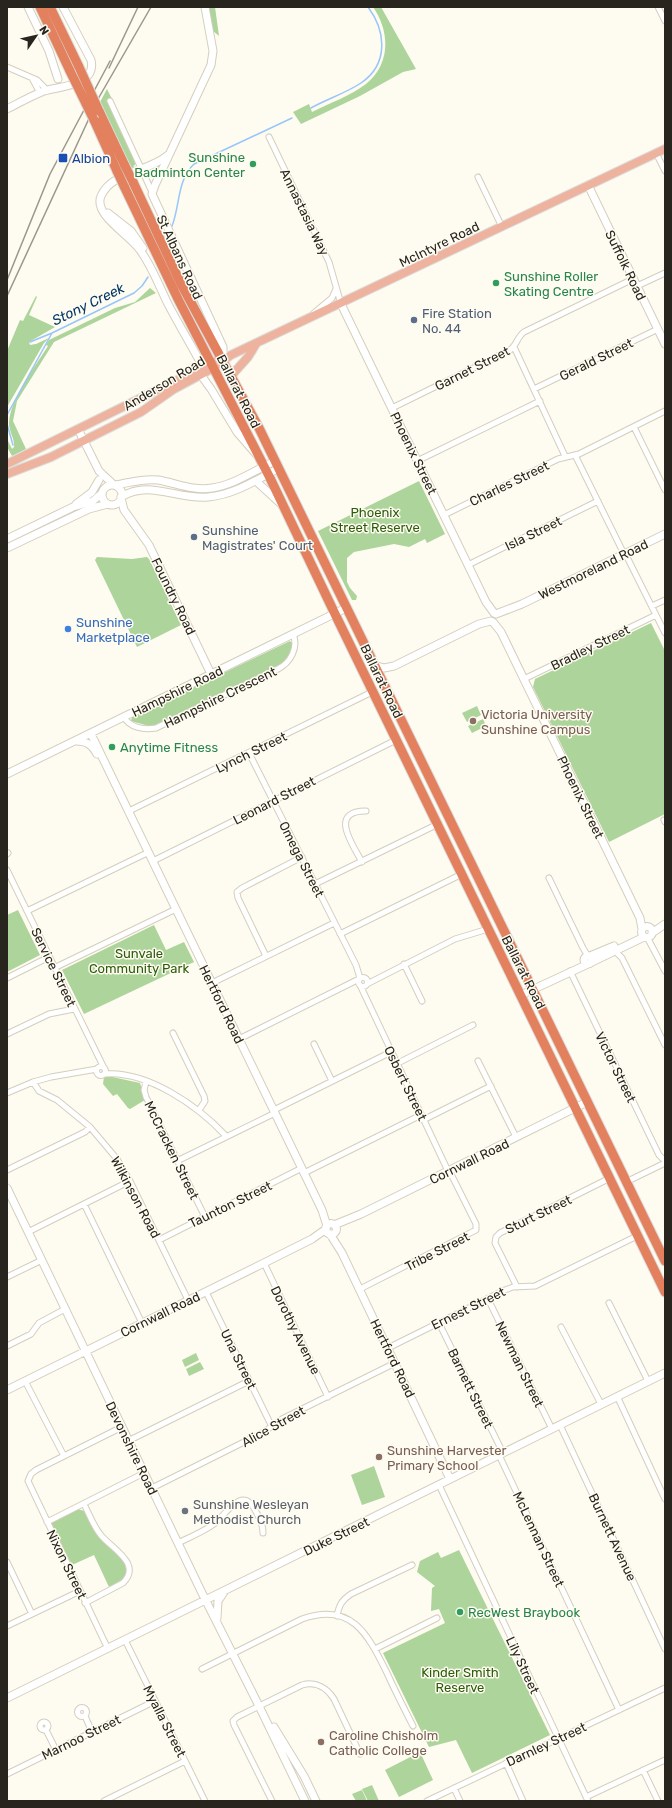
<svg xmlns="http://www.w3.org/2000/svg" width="672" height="1808" viewBox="0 0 672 1808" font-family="Rubik,sans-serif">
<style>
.green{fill:#add49b}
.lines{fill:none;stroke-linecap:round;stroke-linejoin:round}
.stream{stroke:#97c6fb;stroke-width:1.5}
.street-casing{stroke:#d4cebd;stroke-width:7}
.secondary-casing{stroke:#d4cebd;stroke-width:9}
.primary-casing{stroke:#dcdcdb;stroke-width:10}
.highway-casing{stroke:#dcdcdb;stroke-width:11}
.street{stroke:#fff;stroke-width:5}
.secondary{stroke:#fff;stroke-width:7}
.primary{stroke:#eeb39f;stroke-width:8}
.highway{stroke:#e3815f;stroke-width:9}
.rail{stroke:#9a988e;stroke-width:1.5}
.highway-bridge-casing{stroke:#dcdcdb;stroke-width:11;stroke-linecap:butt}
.highway-bridge{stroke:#e3815f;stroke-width:9}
.transit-dot{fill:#1a4fb4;stroke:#fefbf0;stroke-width:1.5}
.leisure-dot{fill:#2e9e5b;stroke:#fefbf0;stroke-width:1.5}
.service-dot{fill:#5c6f8a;stroke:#fefbf0;stroke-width:1.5}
.shop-dot{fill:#3f7fe0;stroke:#fefbf0;stroke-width:1.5}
.education-dot{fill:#8d6e63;stroke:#fefbf0;stroke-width:1.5}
.worship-dot{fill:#6b7280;stroke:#fefbf0;stroke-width:1.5}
.labels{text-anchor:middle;stroke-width:3;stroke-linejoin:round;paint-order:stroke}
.leisure-label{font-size:13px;fill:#27864d;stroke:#fefbf0;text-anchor:start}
.transit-label{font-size:13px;fill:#164399;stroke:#fefbf0;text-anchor:start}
.street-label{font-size:13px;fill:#27251e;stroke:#fefbf0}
.service-label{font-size:13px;fill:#4e5e75;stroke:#fefbf0;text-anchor:start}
.park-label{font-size:13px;fill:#2c5c0a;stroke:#fefbf0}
.shop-label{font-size:13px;fill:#366cbe;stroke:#fefbf0;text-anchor:start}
.education-label{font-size:13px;fill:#785e54;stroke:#fefbf0;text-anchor:start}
.worship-label{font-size:13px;fill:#5b616d;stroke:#fefbf0;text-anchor:start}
.water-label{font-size:14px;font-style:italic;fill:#033766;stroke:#fefbf0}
</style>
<rect width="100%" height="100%" fill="#fefbf0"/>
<path class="green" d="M207 7H215L219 36 212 30Z
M373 7H381L416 69 403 72 360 96 301 124 293 112 309 104 312 112C330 103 350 96 366 84 391 64 390 31 373 7Z
M107 89 112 99 108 103 136 163 131 170 99 104Z
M150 288 156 293 54 342 17 401 13 421 26 449 12 456 7 447V439L12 449 14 447C15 439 9 432 9 423 10 399 35 367 48 346L46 345 49 340 115 308 135 302Z
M36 296 37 297 29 315 55 327 29 342 30 345 36 344 49 338 44 343 7 407V351L20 320 23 321Z
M419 481 445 534 427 543 425 539 409 547 394 544 354 552 347 558V582L350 588 357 596 356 600H352L318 531Z
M97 557 132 559 147 557 149 559 181 625 137 647 95 560Z
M651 623 665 651V814L609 842 533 687 535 679Z
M290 641 292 643C293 651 288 659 281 664L155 726H149L131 721 132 717Z
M477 706 481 715 467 722 462 713Z
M483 719 486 726 472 733 468 726Z
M18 910 40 955 7 972V915Z
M154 925 166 950 184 942 194 962 84 1014 62 970Z
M108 1076 140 1083 145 1100 130 1109 128 1108 117 1094 113 1096 103 1084 104 1077Z
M196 1353 199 1360 185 1367 182 1360Z
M200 1362 204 1369 189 1376 186 1369Z
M374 1466 385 1497 362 1505 351 1475Z
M78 1509 84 1511C90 1519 93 1528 98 1536 108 1549 132 1557 125 1578L109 1587 94 1555 72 1565 51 1525 53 1522Z
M459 1550 550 1735 472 1773 456 1740 429 1747 383 1653 445 1623 439 1609 431 1611 432 1588 435 1586 417 1572 420 1561 438 1552 441 1558Z
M420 1752 433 1780 399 1797 385 1770Z
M372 1785 379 1801H368L362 1789Z
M362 1790 367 1801H356L352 1794Z"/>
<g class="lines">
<path class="stream" d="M311 108C327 99 346 93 361 83 389 64 386 31 368 7
M172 226C180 206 177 180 194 164L292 118
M30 342 52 333
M7 415 52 333 134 293 142 286 148 277
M7 424 13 445"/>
<g class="street-casing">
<path id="street" d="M658 7 665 21
M7 67 37 80 44 87
M32 78 40 93
M110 101 152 192
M269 137 329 262 341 304
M656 153 665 171
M478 177 502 227
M637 286 665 273
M314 313 332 298 336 289
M514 347 565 456
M534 389 658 329
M392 408 510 350C517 345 517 337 524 332L633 279
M634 427 665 490
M575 455 624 554
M417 461 540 401
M444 515 558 459 579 454 665 411
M625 553 665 633
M468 565 598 501
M652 606 665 600
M524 679 656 615
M124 717C130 728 144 730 156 728L278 669C290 663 299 648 293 634
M249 753 356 965 360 978
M129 811 372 692
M664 820 665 822
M7 854 8 853
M153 861 396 740
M362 862C353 845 328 811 366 811
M7 870 104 1068
M549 878 583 948 588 956
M315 884 438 824
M27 911 149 852
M340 934 462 874
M647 937 665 971
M615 951 622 958 665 1045
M266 956 238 898 237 892 242 888 302 857
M404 964 422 1001
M54 968 176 909
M570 971 659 1155 665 1161
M358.5 982a4.5 4.5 0 1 1 9 0a4.5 4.5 0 1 1-9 0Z
M7 978 49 957
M212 983 334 923
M367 984 455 939 488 929
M360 985 448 1171
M173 1033 204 1096 205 1101 199 1110
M7 1034 49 1014 74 1009
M239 1039 359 979
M314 1044 332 1081
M478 1061 516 1137
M396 1064 473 1025
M96.5 1071a4.5 4.5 0 1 1 9 0a4.5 4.5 0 1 1-9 0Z
M104 1074C147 1070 198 1106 226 1136
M33 1082 39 1091 57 1100 90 1127 117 1159 130 1181 188 1300
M146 1082 144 1090 146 1097 205 1217
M7 1093 33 1082 51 1077 97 1069
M274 1110 391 1052
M423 1120 491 1086
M177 1161 275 1113
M7 1170 85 1132 90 1127
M304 1173 421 1115
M626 1182 665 1163
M84 1204 142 1323
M28 1232 130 1181
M159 1240 302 1168
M264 1263 328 1397
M7 1277 42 1260
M517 1287 495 1243 496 1237 500 1233 610 1178
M360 1289 476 1230V1224L449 1170
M206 1292 272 1427
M488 1299 552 1429
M609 1303 648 1381
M439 1323 503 1453
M561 1327 601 1404
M7 1346 31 1334 39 1323 65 1309
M388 1348 505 1290 513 1287 535 1286 637 1236
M25 1381 64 1456
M617 1396 665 1499
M560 1425 665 1649
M128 1441 249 1381
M499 1455 619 1710
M439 1485 588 1801
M152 1488 264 1432 282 1419 395 1363
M84 1504C89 1514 93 1525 100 1534 110 1548 143 1563 123 1583L85 1603
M47 1522 144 1473
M178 1543C190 1537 203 1532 214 1524 225 1516 242 1484 255 1510 260 1518 263 1524 263 1533
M7 1562 32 1614
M337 1616C339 1605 342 1600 351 1594L412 1565
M7 1626 80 1591
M125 1640 205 1801
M108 1649 28 1481 31 1474 36 1470 122 1427
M375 1649 437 1618
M202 1669 302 1619C352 1601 368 1635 387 1673 395 1691 404 1708 413 1726
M77.5 1712a4.5 4.5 0 1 1 9 0a4.5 4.5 0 1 1-9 0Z
M85 1716 92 1732
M40 1726a4 4 0 1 1 8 0a4 4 0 1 1-8 0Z
M46 1730 56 1750
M506 1763 523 1801
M643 1770 658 1801
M7 1774 155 1701
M454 1788 460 1801
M586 1797 665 1760
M104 1801 185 1761
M272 1801 234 1725 233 1721 237 1717 302 1685C316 1681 327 1688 334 1699L360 1754
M427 1801 665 1688"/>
</g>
<g class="secondary-casing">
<path id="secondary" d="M28 7 49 51 58 79
M205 7 213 51 211 65 155 185 152 194 223 347V360
M7 109C19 103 31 96 44 91 60 86 97 86 91 60L63 7
M168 155C149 172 112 171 101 196 93 215 130 235 140 250 152 266 159 286 168 304 180 327 193 348 205 371
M588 185 665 344
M108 213 131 231 143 248
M341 304 486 602 494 613
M198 371 211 389 237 432 256 454
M78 429 99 471 114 485
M256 481 281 504
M115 485C129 483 143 478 158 480 176 483 193 491 212 488 234 485 255 470 275 461
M102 495a10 10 0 1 1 20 0a10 10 0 1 1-20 0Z
M121 497C149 479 177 500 208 497 233 495 257 480 279 468
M121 498 124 510 149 545 211 674
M76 504 92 492 99 480
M7 539 73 507 93 501 102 493
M7 548 89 509 108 504
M496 614 522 604 665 534
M493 622 501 632 640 918 642 929
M374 665 384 668 394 666 479 624 491 621
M91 734 322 1210 327 1226
M76 741C87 741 92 745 97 754
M7 774 346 608
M641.5 932a5.5 5.5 0 1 1 11 0a5.5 5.5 0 1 1-11 0Z
M652 933 665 924
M590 956 614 946
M584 960a4 4 0 1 1 8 0a4 4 0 1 1-8 0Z
M592 962 644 937
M521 995 588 964
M7 1188 202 1593 259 1706 305 1801
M325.5 1229a5.5 5.5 0 1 1 11 0a5.5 5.5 0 1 1-11 0Z
M334 1225 361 1214 587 1102
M330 1234 342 1253 450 1479
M7 1390 264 1263 312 1239 326 1229
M217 1618 218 1601 224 1592
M7 1698 665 1373
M274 1727 304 1776 316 1801"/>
</g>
<g class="primary-casing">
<path id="primary" d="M231 376 248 357 256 344
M7 464 216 361
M7 474 51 457 141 412 174 389 213 368 231 355 665 149"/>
</g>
<g class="highway-casing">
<path id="highway" d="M40 7 70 71
M50 7 79 67
M99 111 125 166
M94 120 117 171
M133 182 181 284 259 428 665 1261
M124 186 178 299 270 478 335 614 665 1292"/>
</g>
<use href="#street" class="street"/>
<use href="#secondary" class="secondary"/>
<use href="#primary" class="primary"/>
<use href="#highway" class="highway"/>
<path class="rail" d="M109 68 138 7
M7 280 50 174 110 61
M7 296 98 99 151 7"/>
<g class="highway-bridge-casing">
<path id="highway-bridge" d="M79 67 99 111
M70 71 94 120
M125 166 133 182
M117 171 124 186"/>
</g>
<use href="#highway-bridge" class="highway-bridge"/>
</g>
<rect class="transit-dot" x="58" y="153" width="10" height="10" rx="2"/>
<g class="leisure-dot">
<circle cx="253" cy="164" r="4"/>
<circle cx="496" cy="283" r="4"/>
<circle cx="112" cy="747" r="4"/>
<circle cx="460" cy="1612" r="4"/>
</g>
<g class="service-dot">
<circle cx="414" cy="320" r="4"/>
<circle cx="194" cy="537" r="4"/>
</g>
<circle class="shop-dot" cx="68" cy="629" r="4"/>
<g class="education-dot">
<circle cx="473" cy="721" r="4"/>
<circle cx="379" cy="1457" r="4"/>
<circle cx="321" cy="1742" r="4"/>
</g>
<circle class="worship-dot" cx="185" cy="1511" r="4"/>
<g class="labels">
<g class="leisure-label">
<text x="245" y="162" text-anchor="end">Sunshine<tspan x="245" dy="15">Badminton Center</tspan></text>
<text x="504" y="281">Sunshine Roller<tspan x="504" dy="15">Skating Centre</tspan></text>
<text x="120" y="752">Anytime Fitness</text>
<text x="468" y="1617">RecWest Braybook</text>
</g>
<g class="transit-label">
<text x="72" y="163">Albion</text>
</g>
<g class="street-label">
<text transform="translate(305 212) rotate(64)" y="5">Annastasia Way</text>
<text transform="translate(439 244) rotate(-26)" y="5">McIntyre Road</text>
<text transform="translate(180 257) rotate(65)" y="5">St Albans Road</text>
<text transform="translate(626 265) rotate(64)" y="5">Suffolk Road</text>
<text transform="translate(596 359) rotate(-26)" y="5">Gerald Street</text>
<text transform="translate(472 368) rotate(-27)" y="5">Garnet Street</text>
<text transform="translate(164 383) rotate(-31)" y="5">Anderson Road</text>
<text transform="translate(239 391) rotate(63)" y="5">Ballarat Road</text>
<text transform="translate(414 453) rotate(64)" y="5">Phoenix Street</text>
<text transform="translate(509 483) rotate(-26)" y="5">Charles Street</text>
<text transform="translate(533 533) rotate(-26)" y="5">Isla Street</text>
<text transform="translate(593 569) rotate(-26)" y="5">Westmoreland Road</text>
<text transform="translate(174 596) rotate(64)" y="5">Foundry Road</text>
<text transform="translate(590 647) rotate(-26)" y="5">Bradley Street</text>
<text transform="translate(382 681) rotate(64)" y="5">Ballarat Road</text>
<text transform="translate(177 691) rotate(-26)" y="5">Hampshire Road</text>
<text transform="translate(220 697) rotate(-26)" y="5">Hampshire Crescent</text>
<text transform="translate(251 752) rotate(-26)" y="5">Lynch Street</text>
<text transform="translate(581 797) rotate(64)" y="5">Phoenix Street</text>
<text transform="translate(274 800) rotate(-27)" y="5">Leonard Street</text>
<text transform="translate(302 859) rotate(63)" y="5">Omega Street</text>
<text transform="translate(54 967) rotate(64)" y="5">Service Street</text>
<text transform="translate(524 972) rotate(63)" y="5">Ballarat Road</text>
<text transform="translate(222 1004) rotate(64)" y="5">Hertford Road</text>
<text transform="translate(616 1067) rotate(64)" y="5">Victor Street</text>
<text transform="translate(406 1083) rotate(64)" y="5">Osbert Street</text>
<text transform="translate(172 1150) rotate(64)" y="5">McCracken Street</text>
<text transform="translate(469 1161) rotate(-26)" y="5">Cornwall Road</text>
<text transform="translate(136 1197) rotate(62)" y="5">Wilkinson Road</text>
<text transform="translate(230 1204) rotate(-26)" y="5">Taunton Street</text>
<text transform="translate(538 1214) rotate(-26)" y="5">Sturt Street</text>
<text transform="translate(437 1251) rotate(-27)" y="5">Tribe Street</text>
<text transform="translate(468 1308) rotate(-26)" y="5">Ernest Street</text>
<text transform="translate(160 1314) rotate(-26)" y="5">Cornwall Road</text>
<text transform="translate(296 1330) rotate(64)" y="5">Dorothy Avenue</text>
<text transform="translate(393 1358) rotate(64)" y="5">Hertford Road</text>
<text transform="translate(239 1359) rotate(64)" y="5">Una Street</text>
<text transform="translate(520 1364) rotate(64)" y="5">Newman Street</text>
<text transform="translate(471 1388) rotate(64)" y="5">Barnett Street</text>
<text transform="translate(273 1426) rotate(-29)" y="5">Alice Street</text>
<text transform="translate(132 1448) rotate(64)" y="5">Devonshire Road</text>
<text transform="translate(336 1536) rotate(-26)" y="5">Duke Street</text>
<text transform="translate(613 1537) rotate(65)" y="5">Burnett Avenue</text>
<text transform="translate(539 1539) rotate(65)" y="5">McLennan Street</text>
<text transform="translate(67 1564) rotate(64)" y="5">Nixon Street</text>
<text transform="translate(523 1665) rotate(65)" y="5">Lily Street</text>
<text transform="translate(165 1721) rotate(63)" y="5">Myalla Street</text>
<text transform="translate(81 1737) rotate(-26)" y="5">Marnoo Street</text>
<text transform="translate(546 1744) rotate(-25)" y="5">Darnley Street</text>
</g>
<g class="service-label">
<text x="422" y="318">Fire Station<tspan x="422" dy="15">No. 44</tspan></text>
<text x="202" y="535">Sunshine<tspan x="202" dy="15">Magistrates' Court</tspan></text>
</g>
<g class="park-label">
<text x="375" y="517">Phoenix<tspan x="375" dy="15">Street Reserve</tspan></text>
<text x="139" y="958">Sunvale<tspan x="139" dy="15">Community Park</tspan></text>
<text x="460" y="1677">Kinder Smith<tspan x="460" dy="15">Reserve</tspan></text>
</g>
<g class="shop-label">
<text x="76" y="627">Sunshine<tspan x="76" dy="15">Marketplace</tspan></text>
</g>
<g class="education-label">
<text x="481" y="719">Victoria University<tspan x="481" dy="15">Sunshine Campus</tspan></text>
<text x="387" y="1455">Sunshine Harvester<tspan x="387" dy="15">Primary School</tspan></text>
<text x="329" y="1740">Caroline Chisholm<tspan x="329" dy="15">Catholic College</tspan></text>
</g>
<g class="worship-label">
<text x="193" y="1509">Sunshine Wesleyan<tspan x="193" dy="15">Methodist Church</tspan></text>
</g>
<g class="water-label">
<text transform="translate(88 304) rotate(-26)" y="5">Stony Creek</text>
</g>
</g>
<rect width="672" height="1808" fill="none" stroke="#27251e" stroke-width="16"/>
<g transform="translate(36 36) rotate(56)" stroke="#fefbf0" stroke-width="3" paint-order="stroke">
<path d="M0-3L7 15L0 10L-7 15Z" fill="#27251e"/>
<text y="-6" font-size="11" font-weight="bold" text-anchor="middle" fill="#27251e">N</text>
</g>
</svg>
